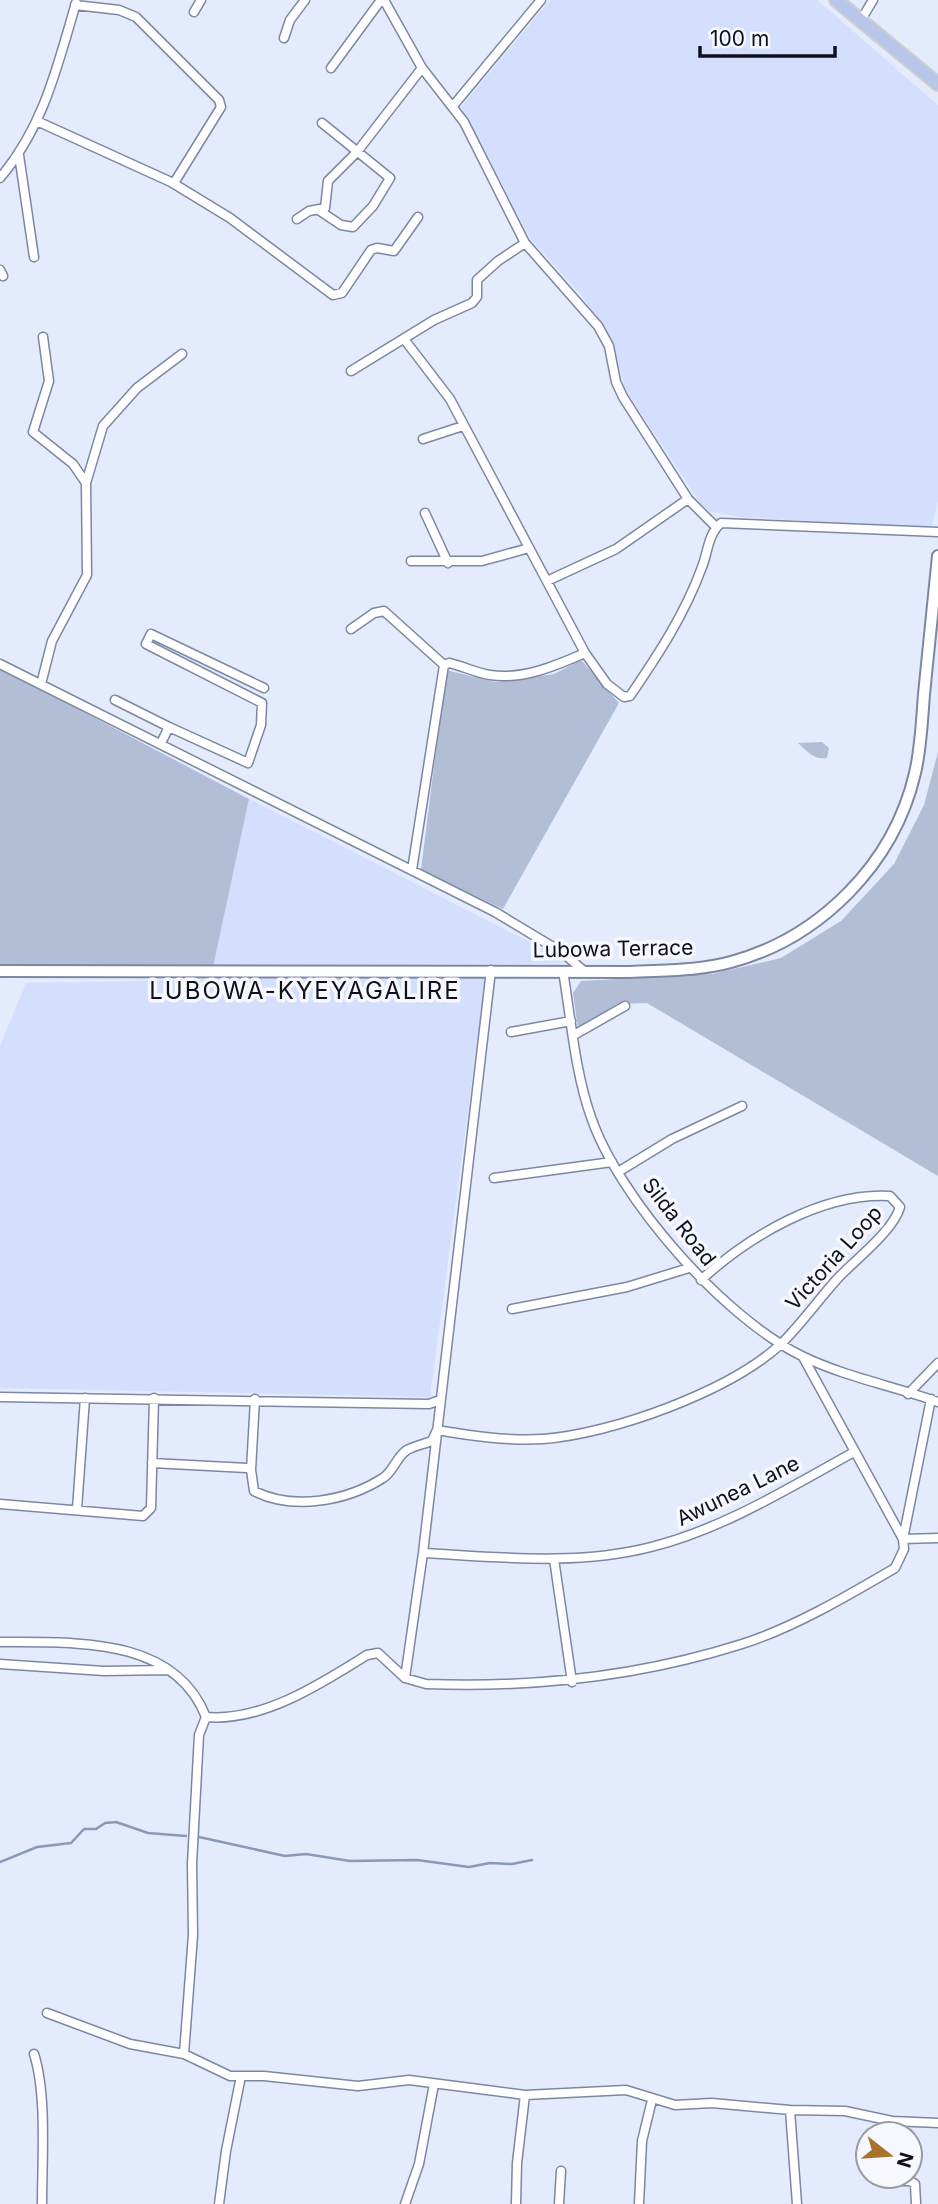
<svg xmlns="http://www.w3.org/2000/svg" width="938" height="2204" viewBox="0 0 938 2204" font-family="Inter,sans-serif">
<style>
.built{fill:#d3dffc}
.green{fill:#b2bdd6}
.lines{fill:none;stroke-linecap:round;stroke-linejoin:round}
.stream{stroke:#8b98b7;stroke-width:2.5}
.minor-casing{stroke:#7c87a2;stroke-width:11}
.tertiary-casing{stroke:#7c87a2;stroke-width:14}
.primary-casing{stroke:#cfcfd1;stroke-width:16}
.minor{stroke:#fff;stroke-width:8}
.tertiary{stroke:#fff;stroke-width:10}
.primary{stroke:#b8c6ea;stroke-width:12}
.labels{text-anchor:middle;stroke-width:7;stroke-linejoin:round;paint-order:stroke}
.street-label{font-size:21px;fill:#0d111b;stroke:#f6f8fe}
.quarter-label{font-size:24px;letter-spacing:2px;fill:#0d111b;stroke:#f6f8fe}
</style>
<rect width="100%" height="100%" fill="#e3ebfd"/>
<path class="built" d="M550 0H817L938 105V501L931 528 742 517 711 512 701 504 625 389 612 343 582 296 530 238 461 107Z
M249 799 555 955 563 963 213 967Z
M486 974 430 1397 0 1388V1046L26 983Z"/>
<path class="green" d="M581 660 619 703 503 909 421 870 446 670 495 682 554 674Z
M0 668 249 799 213 967 0 965Z
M822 742 829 748 827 758C813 760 807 751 798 743Z
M938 752V1176L647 1003 617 1004 578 1029 573 993 581 981 712 974 781 958 841 921 894 864 924 805Z"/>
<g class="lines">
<path class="stream" d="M199 1837 285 1856 306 1854 350 1861 417 1860 469 1867 490 1863 512 1864 532 1860
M0 1862 37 1847 71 1843 84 1829H96L105 1823 116 1822 148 1833 186 1836"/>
<g class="minor-casing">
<path id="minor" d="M384 0 422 68 464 122 525 243 598 326 609 346 616 382 623 397 688 499 716 527
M75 5 119 10 136 17 219 100 221 107 174 183
M194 12 201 0
M861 20 873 0
M284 38 290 20 305 0
M331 68 381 0
M453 106 541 0
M39 122 171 182 230 218 333 295 342 293 371 250 377 248 394 251 418 217
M19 155 34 257
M0 178C44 126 57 67 76 3
M320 211 341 225 353 227 373 206 390 178 322 123
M297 219 309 211 325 208 328 181 357 152 422 68
M0 270 3 276
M43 337 49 381 33 432 73 464 86 483
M404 339 450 399 585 653 607 684 624 697 630 696C658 655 685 614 702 567 708 552 708 534 721 523L938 532
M351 371 434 320 472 303 477 297V280L498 261 525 243
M423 439 463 426
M425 513 448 563
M411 561H482L529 548
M547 581 616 549 688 499
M351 629 374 613 384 611 444 665
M0 664 495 912 563 953 584 971
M41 684 52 641 87 575 86 483 103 426 137 388 182 354
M115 700 169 727 161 743
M169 727 248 763 261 725 262 703 146 644 151 634 264 688
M412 870 444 665 449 663C463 666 476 673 490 675 523 680 555 666 585 653
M563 971C571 1019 575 1072 591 1117 619 1199 724 1318 802 1356 845 1377 894 1386 938 1402
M511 1032 571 1021
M574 1035 625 1006
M618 1172 672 1139 742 1106
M494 1178 612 1162
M512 1309 627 1287 689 1268
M908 1394 938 1363
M0 1397 429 1404 440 1400
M931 1399 903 1539 938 1538
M152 1463 247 1468 251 1470 254 1491C293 1511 347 1501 383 1478 393 1472 397 1456 407 1450 414 1446 424 1444 432 1441L437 1430C472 1436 507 1441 543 1439 612 1434 731 1391 782 1343 802 1323 819 1299 838 1278 855 1260 894 1230 900 1207L890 1196C823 1192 749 1236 701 1280
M251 1470 255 1399
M0 1504 143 1516 151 1508 154 1398
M77 1509 85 1398
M423 1553C498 1557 577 1566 651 1547 723 1529 789 1488 854 1452
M554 1559 572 1682
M0 1642C72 1643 174 1635 206 1717
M0 1664 104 1671 168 1670
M405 1678 423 1553 491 970
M47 2013 130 2044 184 2054 230 2076H264L358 2086 409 2080 525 2095 626 2090 675 2105 712 2103 790 2110 845 2111 892 2121 938 2123
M34 2054C47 2094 42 2161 42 2204
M184 2054 193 1935 192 1864 199 1735 206 1717C262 1722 321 1684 367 1655L378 1653 405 1678 426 1684C534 1688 638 1677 742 1644 793 1628 849 1595 895 1568L904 1549 903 1539 803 1357
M790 2110 797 2204
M882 2181H910L915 2184 916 2204
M219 2204 226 2151 241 2076
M405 2204 419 2164 434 2084
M516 2204 517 2163 525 2095
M559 2204 561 2171
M639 2204 642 2141 652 2100"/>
</g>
<g class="tertiary-casing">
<path id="tertiary" d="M0 971 630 972C663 970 699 971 731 962 820 938 894 864 915 773 921 748 922 720 924 694 929 648 933 602 938 556"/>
</g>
<g class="primary-casing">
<path id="primary" d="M836 0 938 84"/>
</g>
<use href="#minor" class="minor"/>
<use href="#tertiary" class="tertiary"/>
<use href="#primary" class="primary"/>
</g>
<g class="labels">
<g class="street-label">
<text transform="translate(613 949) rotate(-1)" y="7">Lubowa Terrace</text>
<text transform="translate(679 1222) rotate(52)" y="7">Silda Road</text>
<text transform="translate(834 1258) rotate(-48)" y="7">Victoria Loop</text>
<text transform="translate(738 1491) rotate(-26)" y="7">Awunea Lane</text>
</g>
<g class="quarter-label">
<text x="305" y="999">LUBOWA-KYEYAGALIRE</text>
</g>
</g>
<g transform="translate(889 2155) rotate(107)"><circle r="33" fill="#f6f8fe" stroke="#999ca3" stroke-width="2"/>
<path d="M0-5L12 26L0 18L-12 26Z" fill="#a9722d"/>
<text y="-10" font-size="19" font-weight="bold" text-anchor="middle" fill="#0d111b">N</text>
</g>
<path d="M700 46v10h135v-10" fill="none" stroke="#0d111b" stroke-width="3.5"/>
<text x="710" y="46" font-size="21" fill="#0d111b" stroke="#f6f8fe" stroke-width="5" paint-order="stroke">100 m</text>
</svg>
